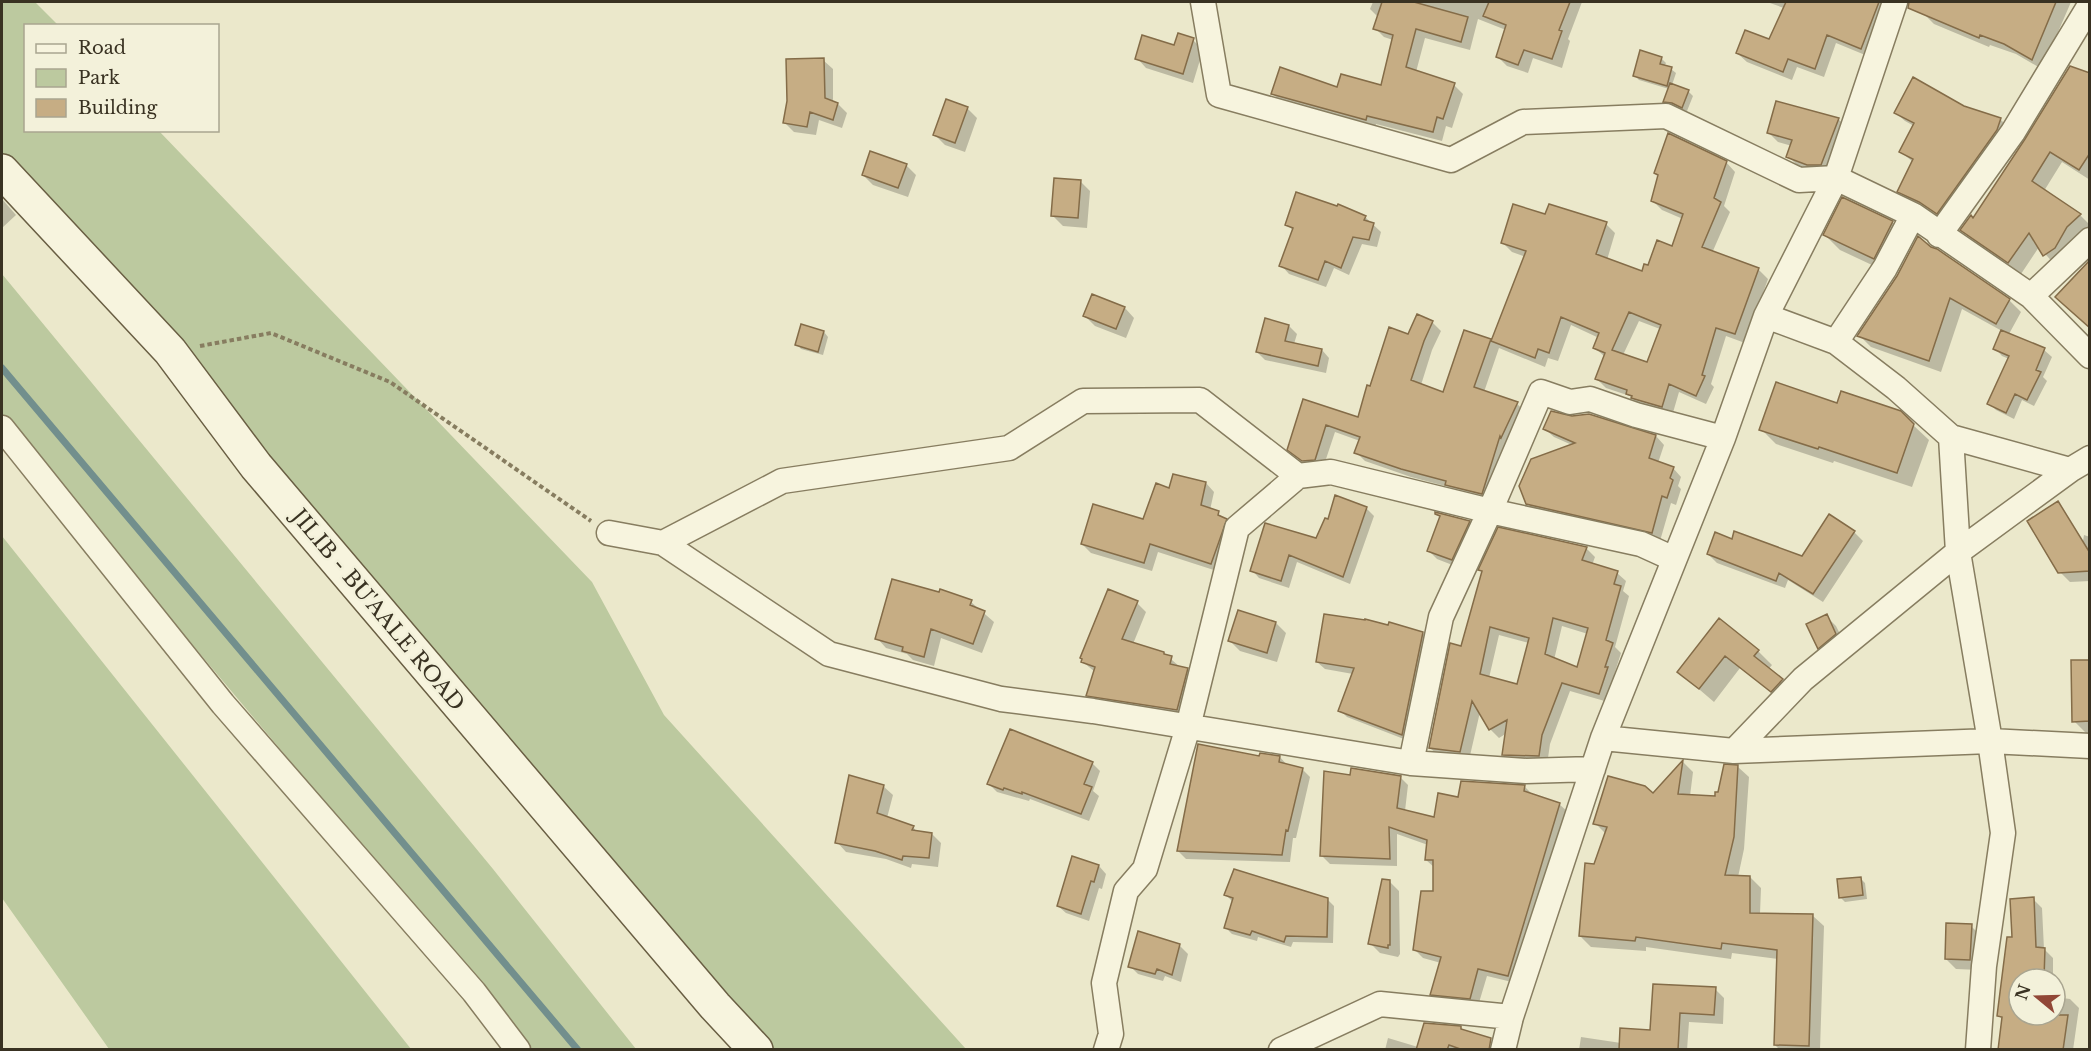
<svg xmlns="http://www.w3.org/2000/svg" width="2091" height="1051" viewBox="0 0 2091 1051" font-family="'Libre Baskerville',serif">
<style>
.green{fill:#bcc99f}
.shadow{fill:#0003;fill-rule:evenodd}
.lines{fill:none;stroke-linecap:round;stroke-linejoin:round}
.stream{stroke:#728f8d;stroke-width:7}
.building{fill:#c6ad84;stroke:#846c48;stroke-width:1.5;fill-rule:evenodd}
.street-casing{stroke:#877d60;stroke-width:27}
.secondary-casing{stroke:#695e43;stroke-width:36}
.path{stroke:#877d60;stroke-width:4;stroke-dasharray:4.5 3;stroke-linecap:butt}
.street{stroke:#f7f4de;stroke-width:24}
.secondary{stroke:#f7f4de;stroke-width:33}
.labels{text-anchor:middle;stroke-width:5;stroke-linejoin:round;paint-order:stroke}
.street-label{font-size:21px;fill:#393222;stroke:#f3f1da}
</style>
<rect width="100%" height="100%" fill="#ebe8cb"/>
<path class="green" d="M2 2H35L58 25 26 26V130L159 131 592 582 664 715 966 1049H736L2 158Z
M2 274 493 869 636 1049H532L2 418Z
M2 536 411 1049H109L2 898Z"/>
<path class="shadow" d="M1373 2H1582L1568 39 1570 41 1562 68 1533 58 1528 73 1507 66 1498 57 1506 30 1478 19 1470 50 1425 38 1416 72 1454 85 1463 94 1452 128 1446 126 1442 141 1376 124 1375 129 1282 103 1273 94 1382 87 1393 40 1384 37 1375 28 1378 17 1370 9Z
M1767 2H1890L1870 57 1836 43 1824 77 1797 67 1792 80 1747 62 1737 53 1769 41 1784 8Z
M1929 2H2090L2088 8 2071 2 2042 69 2016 54 1990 45 1989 47 1934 24 1924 14Z
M1193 40 1203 50 1193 83 1146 68 1137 58Z
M1661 58 1666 63 1664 67 1671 69 1676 73 1672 85 1688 91 1693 96 1687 111 1669 106 1665 101 1669 89 1639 80 1635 76Z
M823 60 833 69V103L838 104 847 113 842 128 819 120 816 135 794 132 784 122Z
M2090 74V180L2062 162 2044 191 2080 215 2090 225V229L2056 266 2039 247 2021 274 1974 242 1962 230 1973 220Z
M1963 107 2000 119 2009 128 1946 222 1930 211 1908 200 1899 191 1913 162 1901 152 1914 126 1905 121 1895 112Z
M967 108 977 118 965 152 945 145 935 135Z
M1838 119 1848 128 1830 173 1818 174 1797 165 1788 156 1792 146 1778 142 1769 133Z
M1726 162 1735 172 1724 206 1730 212 1712 253 1758 269 1768 279 1745 343 1726 336 1711 384 1714 387 1706 404 1679 392 1672 416 1637 403 1630 396 1606 388 1597 379 1605 357 1595 348 1599 338 1571 325 1558 361 1548 358 1545 367 1499 348 1484 392 1517 404 1526 412 1490 502 1455 494 1449 487 1411 477 1365 461 1356 452 1360 441 1335 432 1323 468 1312 469 1289 449 1304 401 1359 419 1371 388 1409 335 1432 322 1441 331 1432 350 1421 385 1444 393 1490 340 1492 342 1526 257 1512 252 1502 242 1546 216 1606 224 1615 233 1607 260 1643 273 1673 247 1683 219 1662 210 1653 201 1659 177 1656 173ZM1639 321 1660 329 1648 364 1623 355Z
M906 165 916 175 908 197 873 185 863 175Z
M1080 181 1090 191 1087 228 1063 226 1053 216Z
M2 199 16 215 2 228Z
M1843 199 1893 223 1908 238 1889 273 1840 250 1825 235Z
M1365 217 1381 232 1377 247 1362 244 1349 275 1334 268 1326 287 1289 274 1281 265 1294 231 1287 225Z
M1930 248 1937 250 2009 300 2021 312 2009 334 2044 350 2052 357 2043 377 2047 381 2034 406 2022 400 2014 419 1996 410 1989 403 2009 359 2002 356 1995 348 2002 331 1962 309 1941 372 1871 347 1859 335Z
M1093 296 1125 308 1134 318 1126 338 1095 326 1085 316Z
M1289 326 1297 334 1294 344 1322 350 1329 358 1326 373 1265 360 1257 352Z
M824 332 828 337 823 355 801 349 797 344Z
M1838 405 1913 425 1929 440 1912 487 1834 461 1833 463 1776 444 1761 429Z
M1589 415 1656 436 1664 445 1658 463 1673 468 1681 477 1678 486 1681 489 1676 505 1671 503 1660 541 1536 512 1527 503 1572 445 1554 437 1545 429 1571 418Z
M1206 483 1214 492 1210 510 1218 513 1235 529 1220 572 1158 552 1152 571 1091 553 1082 544 1144 521Z
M1366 508 1374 516 1350 584 1297 562 1289 588 1259 578 1252 570 1317 540 1329 521Z
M1437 514 1469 522 1477 530 1460 568 1437 559 1429 551 1441 518Z
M2028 520 2075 533 2083 541 2084 535 2090 537V581L2070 582 2060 572Z
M1854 532 1863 541 1823 602 1788 580 1785 588 1717 563 1708 554 1732 541 1802 558Z
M1586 548 1595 557 1592 565 1617 573 1626 581 1623 591 1629 596 1615 647 1621 653 1614 675 1616 677 1608 702 1570 691 1550 744 1547 765 1513 763 1504 755 1507 733 1499 738 1490 729 1480 712 1469 760 1439 756 1430 748 1462 648 1483 573 1480 570ZM1562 626 1588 634 1578 669 1554 660ZM1499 635 1529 643 1518 686 1489 678Z
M971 602 994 622 982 653 941 638 934 666 913 660 907 654 886 648 877 638Z
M1137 603 1146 612 1133 644 1164 653 1180 667 1187 670 1196 679 1186 719 1097 704 1088 695 1095 672 1083 662Z
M1826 616 1836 626 1845 644 1829 657 1819 648Z
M1719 620 1758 651 1772 665 1768 670 1795 694 1786 704 1740 668 1714 702 1679 672Z
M1276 623 1286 633 1277 662 1240 651 1230 641Z
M1423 633 1430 640 1409 741 1347 717 1340 710 1353 674 1325 669 1317 662Z
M2090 661V734H2087L2074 721Z
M1280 757 1287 765 1302 769 1310 777 1296 838H1293L1290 862 1186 859 1178 851 1260 758Z
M1683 762 1693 772 1690 796 1716 798 1738 767 1749 777 1744 849 1738 877H1750L1761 888 1760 914 1813 916 1824 926 1820 1050H1780L1775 1045 1778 959 1732 953 1731 959 1646 947V951L1591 947 1580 936 1595 865 1606 834 1595 823 1653 795Z
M1092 763 1100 771 1093 791 1099 796 1089 821 1030 799 1029 801 997 792 989 784Z
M1351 776 1400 777 1408 785 1405 811 1435 818 1459 798 1462 782 1525 787 1533 795 1559 804 1568 812 1516 983 1487 976 1478 1006 1439 1002 1431 994 1441 963 1423 958 1415 950 1434 892 1435 868 1426 860 1428 845 1397 834V866L1330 864 1322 856Z
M883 786 893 795 887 818 913 827 918 833 932 834 941 843 938 867 912 864 911 868 886 859 846 852 837 842Z
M1099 866 1106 874 1102 889 1099 888 1089 921 1066 913 1058 906Z
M1860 878 1865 883 1867 899 1845 902 1840 897Z
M1389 881 1399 891 1400 954 1398 957 1380 953 1370 943Z
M1226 895 1327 899 1334 906 1333 943 1293 942 1291 947 1258 937 1257 941 1232 934 1226 928 1233 902Z
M2033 899 2042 908 2044 949 2053 958V975L2056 979 2055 997 2070 999 2079 1008 2073 1050H1999L2003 1020 1999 1016ZM2019 979H2055V1015H2019Z
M1971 926 1981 936 1980 970 1956 969 1946 959Z
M1139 933 1180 946 1188 954 1181 982 1165 976 1163 981 1138 974 1130 966Z
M1715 989 1724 998 1723 1024 1689 1022 1687 1050H1579L1581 1037 1621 1043 1651 1031Z
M1461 1028 1465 1032 1485 1038 1494 1047 1493 1050H1385L1388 1038 1418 1047Z"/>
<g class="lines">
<path class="stream" d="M2 368 578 1050"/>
</g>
<path class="building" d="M1382 2H1414L1468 17 1461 42 1416 29 1406 67 1455 83 1443 119 1437 117 1433 132 1367 116 1366 120 1271 94 1280 67 1337 87 1341 74 1381 85 1393 35 1373 29Z
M1489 2H1570L1559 30 1562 31 1552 59 1524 50 1518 65 1496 57 1506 25 1483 16Z
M1786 2H1879L1861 49 1827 35 1815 69 1788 59 1783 72 1736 53 1745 30 1769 39Z
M1909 2H2056L2032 60 2004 44 1980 35 1979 38 1908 8Z
M1178 33 1194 38 1183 74 1135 59 1142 35 1174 45Z
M1640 50 1662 57 1660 64 1672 67 1667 86 1633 76Z
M824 58 825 98 838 103 833 120 810 112 807 127 783 123 787 101 786 59Z
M2070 66 2090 73V153L2079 170 2050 152 2032 181 2081 214 2067 227 2055 248 2043 256 2029 233 2008 263 1960 230 1971 215 1973 218 2025 139Z
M1913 77 1964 106 2001 118 1997 130 1937 214 1919 202 1897 192 1913 159 1899 152 1914 123 1894 113Z
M1670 83 1689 90 1682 108 1672 103 1663 102Z
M946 99 968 107 955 143 933 135Z
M1776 101 1839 118 1821 165H1807L1786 157 1792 140 1767 133Z
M1668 133 1727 161 1714 198 1721 202 1702 247 1759 268 1735 334 1716 328 1702 375 1705 376 1696 396 1669 384 1662 407 1631 398 1632 396 1626 394 1627 390 1595 379 1605 353 1593 348 1599 333 1561 317 1549 353 1538 349 1535 358 1491 341 1526 251 1501 243 1513 204 1545 214 1549 204 1607 222 1596 254 1642 271 1644 264 1648 265 1657 240 1672 246 1683 214 1651 201 1658 175 1654 173ZM1629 312 1661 325 1647 362 1612 350Z
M870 151 907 164 898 188 862 175Z
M1054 178 1081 180 1078 218 1051 216Z
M1296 192 1337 206 1338 204 1366 216 1364 220 1374 223 1369 240 1353 237 1341 268 1325 261 1318 280 1279 266 1293 228 1285 225Z
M1842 197 1893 221 1874 259 1823 235Z
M1918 236 1931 247 1937 249 2010 299 1996 324 1950 298 1929 361 1857 336 1897 276Z
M2090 260V328L2055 297Z
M1092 294 1125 307 1116 329 1083 316Z
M1417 314 1433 321 1424 341 1411 380 1443 392 1464 330 1491 339 1474 387 1518 402 1501 438 1500 436 1482 494 1445 485 1446 481 1401 469 1354 453 1360 437 1326 425 1315 460 1302 461 1287 450 1303 399 1358 417 1367 385 1370 386 1389 327 1408 334Z
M1265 318 1289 325 1285 341 1322 349 1318 366 1256 352Z
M801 324 824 331 818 352 795 345Z
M2001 330 2045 348 2036 370 2041 372 2027 400 2015 394 2006 413 1987 404 2009 356 1993 349Z
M1776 382 1837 403 1841 391 1901 411 1914 424 1897 473 1819 447 1818 449 1759 430Z
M1551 411 1572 416 1589 414 1656 435 1649 458 1674 467 1670 478 1673 480 1667 498 1662 496 1652 533 1526 504 1519 486 1531 459 1575 443 1543 429Z
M1173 474 1206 482 1201 505 1219 511 1218 515 1227 519 1211 564 1150 544 1144 563 1081 544 1093 504 1143 519 1156 483 1169 488Z
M1335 495 1367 507 1343 577 1289 555 1281 581 1250 571 1265 523 1316 538 1325 518 1328 519Z
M2058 501 2090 553V571L2058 573 2027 521Z
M1435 512 1470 521 1452 560 1427 551 1440 516 1435 514Z
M1829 514 1855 531 1813 594 1779 573 1776 581 1707 554 1715 532 1732 539 1734 531 1802 556Z
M1498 527 1587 547 1582 560 1618 571 1614 584 1621 586 1606 640 1613 643 1605 667H1608L1599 694 1562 683 1542 735 1539 756 1502 755 1507 720 1489 730 1472 701 1460 752 1429 748 1450 643 1461 646 1482 571 1478 570ZM1553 618 1588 628 1577 667 1545 654ZM1490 627 1529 638 1517 684 1480 674Z
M892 579 939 592 940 589 972 600 970 605 985 611 973 644 931 629 924 657 902 651 903 647 875 639Z
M1108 589 1138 601 1122 639 1164 652V654L1172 656 1170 664 1188 668 1177 710 1086 696 1095 667 1081 662 1082 659 1080 658Z
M1238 610 1276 622 1267 653 1228 641Z
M1324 614 1365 620V619L1388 625 1389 622 1423 632 1402 735 1338 711 1354 668 1316 662Z
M1827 614 1836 634 1818 649 1806 624Z
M1719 618 1759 650 1754 656 1783 679 1771 692 1725 656 1699 689 1677 672Z
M2071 660H2090V721L2072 722Z
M1010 729 1093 762 1084 784 1092 787 1081 814 1022 792V794L1004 788 1003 790 987 784Z
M1198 744 1259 756 1260 753 1280 756 1279 762 1303 768 1288 831 1286 830 1282 855 1177 851Z
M1683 760 1678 794 1715 796V792H1718L1724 764 1738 765 1734 837 1725 875 1750 876V913L1813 914 1809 1046 1774 1045 1777 950 1722 943 1721 949 1636 937 1635 941 1579 936 1585 863 1594 864 1607 827 1593 824 1608 776 1645 786 1653 793Z
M1351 768 1401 776 1397 808 1434 817 1438 793 1458 797 1461 781 1525 785 1524 791 1560 803 1508 976 1478 969 1470 999 1430 995 1441 957 1413 950 1421 891H1433V860H1425L1427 840 1389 827 1390 859 1320 856 1324 771 1350 775Z
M849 775 884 785 877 813 914 826 912 830 932 833 929 858 903 856 902 860 875 851 835 843Z
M1072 856 1099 865 1094 882 1091 881 1081 914 1057 906Z
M1234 869 1328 898 1327 937 1286 936 1284 942 1252 931 1250 935 1224 928 1233 898 1224 895Z
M1861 877 1863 895 1839 898 1837 879Z
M1382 879 1390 880V945H1388V948L1368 944Z
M2034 897 2036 947 2045 948 2044 979H2019V1015H2068L2063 1050H1998L2002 1017 1997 1016 2007 937H2012L2010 899Z
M1946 923 1972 924 1970 960 1945 959Z
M1138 931 1180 944 1172 975 1157 969 1155 974 1128 967Z
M1653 984 1716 987 1714 1015 1680 1013 1678 1050H1619L1620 1028 1650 1030Z
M1424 1023 1461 1026V1029L1491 1038 1489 1050H1463L1449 1045 1447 1050H1416Z"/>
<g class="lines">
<g class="street-casing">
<path id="street" d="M1203 2 1219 95 1451 160 1523 122 1666 116 1799 180 1836 178 1913 215 2031 296 2090 356
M1913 215 1885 268 1836 342 1896 388 1951 437 1958 552 1990 741 2003 833 1984 966 1978 1050
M1939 235 2013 132 2090 5
M2031 296 2090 240
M1766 316 1836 342
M2 428 223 704 474 992 518 1050
M1951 437 2070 470
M609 533 663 543 782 481 1009 448 1083 401 1200 400 1298 476 1331 472 1490 511 1541 392 1570 402 1590 399 1636 415 1723 438
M663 543 829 654 1001 699 1093 711 1411 763 1526 771 1593 769
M1603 738 1734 751 1990 741 2090 746
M1734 751 1803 679 1958 552 2070 470 2090 458
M1411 763 1441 617 1490 511 1641 544 1674 559
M1106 1050 1111 1034 1104 983 1126 891 1145 869 1188 727 1237 528 1298 476
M1281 1050 1380 1004 1511 1017
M1503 1050 1511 1017 1603 738 1723 438 1766 316 1836 178 1895 2"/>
</g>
<g class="secondary-casing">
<path id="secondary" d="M2 171 170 351 256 466 715 1006 756 1050"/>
</g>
<path class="path" d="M200 346 271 333 390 382 591 521"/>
<use href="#street" class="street"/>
<use href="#secondary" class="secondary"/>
</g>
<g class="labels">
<g class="street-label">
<text transform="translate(378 610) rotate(50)" y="7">JILIB - BU'AALE ROAD</text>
</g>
</g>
<rect width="2091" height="1051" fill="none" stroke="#393222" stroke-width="6"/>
<rect x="24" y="24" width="195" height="108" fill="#f3f1da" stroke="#a9a590" stroke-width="1.5"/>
<rect x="36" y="44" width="30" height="9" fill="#f7f4de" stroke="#a9a590" stroke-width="1.5"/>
<text x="78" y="54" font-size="18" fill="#393222">Road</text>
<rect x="36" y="69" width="30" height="18" fill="#bcc99f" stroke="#a9a590" stroke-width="1.5"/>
<text x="78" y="84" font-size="18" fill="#393222">Park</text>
<rect x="36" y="99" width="30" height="18" fill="#c6ad84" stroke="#a9a590" stroke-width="1.5"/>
<text x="78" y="114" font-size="18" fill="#393222">Building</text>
<g transform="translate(2037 997) rotate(289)"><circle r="28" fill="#f3f1da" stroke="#a9a590" stroke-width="1.5"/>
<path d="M0-4.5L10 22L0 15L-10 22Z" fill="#914736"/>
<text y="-9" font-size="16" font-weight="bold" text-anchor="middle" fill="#393222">N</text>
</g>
</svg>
